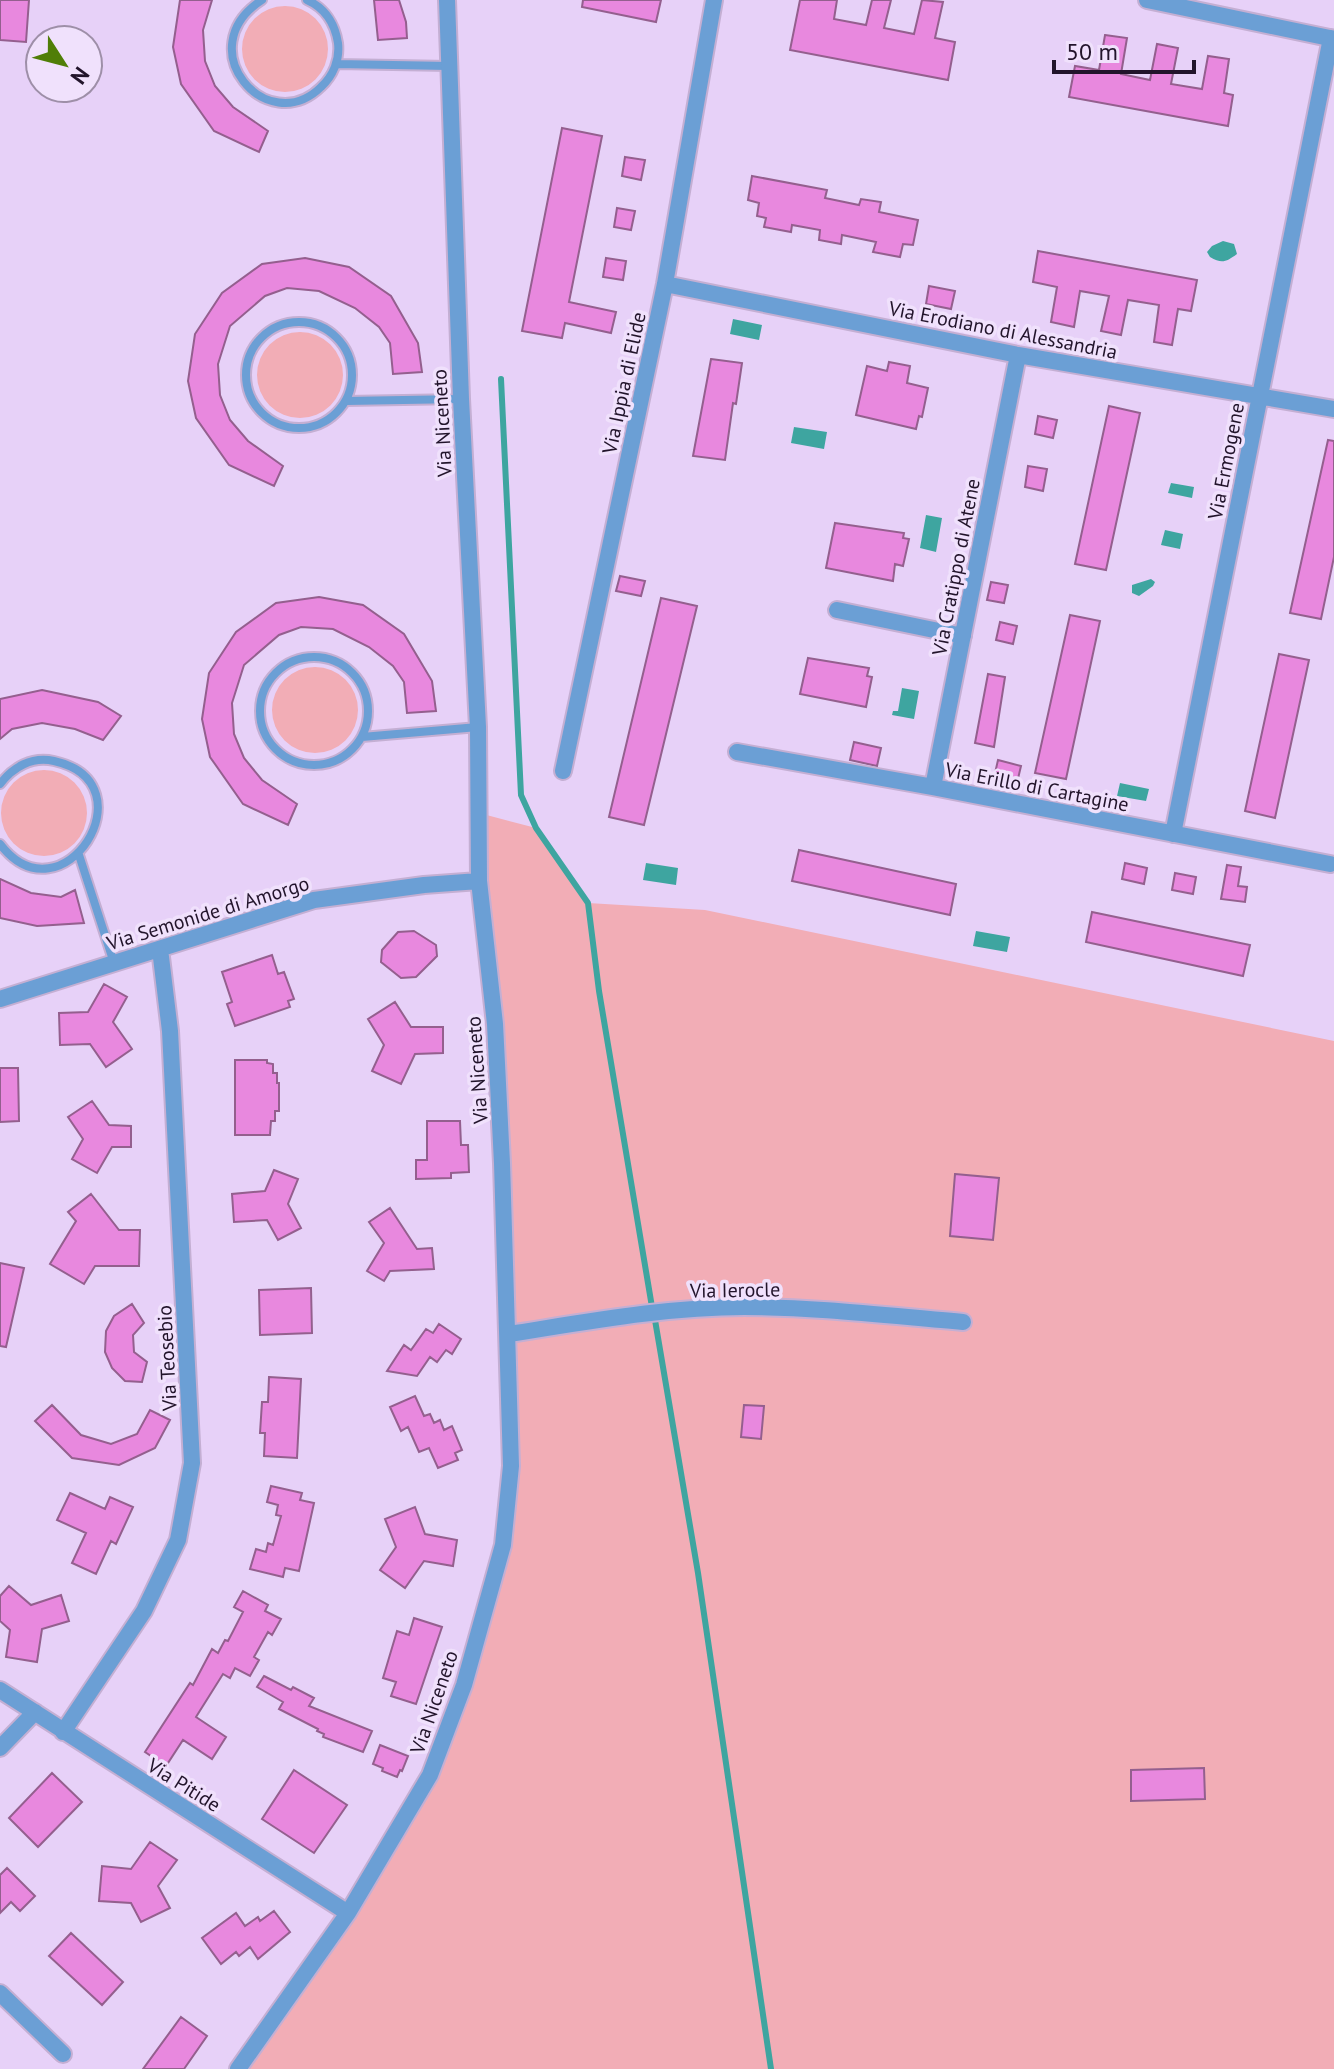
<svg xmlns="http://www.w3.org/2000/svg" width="1334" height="2069" viewBox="0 0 1334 2069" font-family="'PT Sans',sans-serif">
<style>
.green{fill:#f2adb6}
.water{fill:#3ea5a0}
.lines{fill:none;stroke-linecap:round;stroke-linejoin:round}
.stream{stroke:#3ea5a0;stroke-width:6}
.building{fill:#e888de;stroke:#945f8e;stroke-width:2}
.service-casing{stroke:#c4afd3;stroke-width:12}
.minor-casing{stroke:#c4afd3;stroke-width:20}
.service{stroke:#6b9fd5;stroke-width:8}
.minor{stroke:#6b9fd5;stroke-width:16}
.labels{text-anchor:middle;stroke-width:7;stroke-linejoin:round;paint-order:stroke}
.street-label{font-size:20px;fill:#22142b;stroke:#f0e1fc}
</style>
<rect width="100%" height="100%" fill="#e7d1f8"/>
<path class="green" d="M242 49a43 43 0 1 1 86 0a43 43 0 1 1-86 0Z
M257 375a43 43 0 1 1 86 0a43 43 0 1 1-86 0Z
M272 710a43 43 0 1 1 86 0a43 43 0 1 1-86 0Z
M1 813a43 43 0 1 1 86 0a43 43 0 1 1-86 0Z
M479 813 536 828 588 903 705 910 1334 1041V2069H238L430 1775 483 1619 511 1466Z"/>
<path class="water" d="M1223 241 1234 244 1237 254C1226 262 1222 264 1210 257L1207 252 1212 246Z
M733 319 762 325 759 340 730 334Z
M794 427 827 432 824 449 791 443Z
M1171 483 1194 487 1192 498 1168 493Z
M926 515 942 518 936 552 920 548Z
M1165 530 1183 534 1180 549 1161 545Z
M1151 579 1155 582 1153 586 1139 596 1132 593V585Z
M902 688 919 691 914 719 892 715 893 711H898Z
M1120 783 1149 789 1146 801 1117 796Z
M646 863 678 868 676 885 643 880Z
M976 931 1010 937 1007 952 973 946Z"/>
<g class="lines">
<path class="stream" d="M501 379 521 795 536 828 588 903 599 991 652 1307
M655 1320 698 1573 771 2069"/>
</g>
<path class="building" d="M0 0H29L26 42 0 40Z
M180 0H212L203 30 205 61 215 86 233 107 268 131 259 152 214 131 181 84 173 47Z
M374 0H399L406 22 407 38 378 40Z
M583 0H661L656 22 582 7Z
M800 0H837L834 19 866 25 872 0H891L884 28 914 34 922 0 943 2 935 38 955 42 948 80 790 50Z
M1105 35 1127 38 1121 74 1150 80 1157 44 1178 48 1171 84 1202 89 1208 56 1229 59 1224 93 1233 95 1228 126 1069 97 1075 66 1099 70Z
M562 128 602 136 569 302 616 312 611 333 565 323 562 338 522 331Z
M625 157 645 160 641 180 622 176Z
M752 176 827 190 825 198 859 205 861 199 881 202 879 212 918 220 913 245 903 244 900 257 873 252 876 242 842 235 841 244 819 240 820 230 792 225 791 232 764 227 766 218 757 216 759 203 748 200Z
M617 208 635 211 631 230 614 227Z
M1038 251 1197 280 1191 311 1178 309 1172 345 1154 342 1159 305 1128 300 1121 335 1101 331 1109 296 1080 291 1074 327 1051 322 1057 287 1033 282Z
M305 258 349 267 391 296 418 343 422 372 393 374 390 343 379 327 355 308 319 291 287 288 265 296 230 326 218 364 220 395 230 420 248 441 283 466 274 486 229 465 196 418 188 381 195 334 222 293 262 264Z
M606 258 626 261 623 280 603 277Z
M929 286 955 291 951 309 926 304Z
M711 359 742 363 736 404 733 403 725 460 693 456Z
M889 362 910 366 907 383 928 388 922 417 919 416 916 429 856 415 867 366 887 371Z
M1109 406 1140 413 1106 570 1075 564Z
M1038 416 1057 420 1053 438 1035 434Z
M1328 440 1334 441V557L1321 619 1290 613Z
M1028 466 1047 469 1043 491 1025 487Z
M835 523 904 533 903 538 909 539 903 566 895 564 893 581 826 568Z
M620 576 645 581 641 596 616 591Z
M991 582 1008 585 1004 603 987 600Z
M319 597 363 605 404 634 432 681 436 711 407 713 404 682 393 666 369 647 333 629 301 627 279 635 244 665 232 703 234 734 244 758 262 780 297 804 288 825 243 804 210 757 202 719 209 673 236 632 276 603Z
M661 598 697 606 644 825 609 817Z
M1070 615 1100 621 1066 779 1035 773Z
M1000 622 1017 626 1013 644 996 640Z
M1279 654 1309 660 1275 818 1245 811Z
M808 658 869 668 867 676 872 677 866 707 800 694Z
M988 674 1005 677 994 747 975 743Z
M42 690 98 702 121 716 103 740 75 729 42 723 12 729 0 739V699Z
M854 742 881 748 877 766 850 760Z
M998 760 1021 766 1016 787 993 782Z
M799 850 956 884 950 915 792 881Z
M1125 863 1147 868 1144 884 1122 879Z
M1227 865 1241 867 1238 886 1247 887 1245 902 1221 899Z
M1175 873 1196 877 1193 894 1172 890Z
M0 879 31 893 61 897 75 890 84 923 37 926 0 918Z
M1092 912 1250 945 1243 976 1086 942Z
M414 931 436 945 437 956 416 977 401 978 381 962 382 950 398 932Z
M272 955 278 974 284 972 294 999 288 1001 290 1007 235 1026 227 1004 232 1002 222 972Z
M104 984 127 997 113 1022 132 1049 106 1067 90 1044 60 1045 59 1013 88 1012Z
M395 1002 411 1027H443V1053L415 1054 401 1084 372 1071 384 1045 368 1019Z
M235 1060H267V1063L273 1064V1073H277V1083H279V1111H275V1121H271L270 1135H235Z
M0 1068H18L19 1121 0 1122Z
M92 1101 109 1125 131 1126V1147H112L97 1173 72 1159 83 1139 68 1117Z
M427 1121H460L461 1145H468L469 1172 451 1173V1178L416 1179V1160H427Z
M274 1170 298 1179 288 1204 301 1228 278 1240 267 1220 234 1222 232 1194 265 1191Z
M955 1174 999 1178 993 1240 950 1236Z
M91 1194 119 1230H140L139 1266H95L84 1284 50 1264 76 1221 68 1212Z
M390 1208 417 1249 432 1248 434 1269 390 1271 384 1281 367 1271 384 1243 369 1222Z
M0 1263 24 1268 6 1347 0 1346Z
M311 1288 312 1333 260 1335 259 1290Z
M132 1304 144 1323 133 1335 134 1352 147 1362 142 1382 125 1381 112 1368 105 1352 106 1331 114 1316Z
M439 1324 461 1339 452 1354 446 1350 437 1362 430 1357 417 1376 387 1371 404 1345 411 1350 426 1329 433 1333Z
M269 1377 301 1379 297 1458 264 1456 265 1433H260L262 1402H268Z
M415 1396 424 1416 430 1414 434 1423 440 1420 444 1430 452 1426 462 1450 455 1453 458 1460 438 1468 429 1448 419 1452 408 1427 401 1431 390 1407Z
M52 1405 81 1435 111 1444 137 1434 150 1410 170 1420 155 1448 119 1465 72 1458 35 1421Z
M744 1405 764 1406 761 1439 741 1437Z
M271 1486 302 1493 300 1500 314 1503 299 1571 285 1568 283 1577 250 1569 256 1549 266 1552 268 1543 273 1545 281 1516 276 1515 278 1505 267 1502Z
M70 1493 105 1509 110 1497 133 1507 116 1544 111 1541 96 1574 72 1563 86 1533 57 1520Z
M415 1507 425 1534 457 1540 453 1566 424 1561 405 1588 380 1570 396 1547 385 1519Z
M9 1586 31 1605 61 1595 69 1621 42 1629 37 1662 6 1657 10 1630 0 1621V1596Z
M243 1591 268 1605 265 1611 281 1619 272 1635 268 1632 254 1657 259 1660 250 1676 235 1668 230 1678 223 1674 196 1717 226 1737 212 1759 183 1740 166 1766 145 1752 190 1683 193 1685 212 1649 218 1653 225 1640 228 1641 243 1612 234 1607Z
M414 1618 442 1627 416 1704 391 1696 396 1682 383 1678 397 1631 409 1635Z
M264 1676 291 1690 293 1687 314 1698 309 1706 372 1731 363 1752 323 1737 324 1734 317 1731 318 1729 279 1709 283 1702 257 1687Z
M380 1745 408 1756 402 1771 400 1770 397 1777 382 1771 383 1768 373 1764Z
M1204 1768 1205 1799 1131 1801V1770Z
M294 1770 347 1805 314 1853 262 1819Z
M52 1773 82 1802 38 1847 9 1818Z
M150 1842 177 1860 158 1886 170 1908 141 1922 131 1903 99 1901 102 1866 131 1869Z
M7 1868 35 1896 20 1911 11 1902 0 1913V1875Z
M274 1911 290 1932 258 1959 250 1947 239 1956 236 1952 221 1964 202 1938 236 1913 245 1926 258 1917 260 1921Z
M71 1933 123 1982 102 2005 49 1956Z
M181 2017 207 2036 184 2069H143Z"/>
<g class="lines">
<g class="service-casing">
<path id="service" d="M262 0C188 48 267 140 321 87 333 76 340 60 338 43 335 24 325 8 307 0
M337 64 449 66
M246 375a53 53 0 1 1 106 0a53 53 0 1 1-106 0Z
M346 401 461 399
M260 711a54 54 0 1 1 108 0a54 54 0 1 1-108 0Z
M362 737 478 727
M0 784C13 767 32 756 54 761 153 783 62 925 0 844
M79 855 114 963"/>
</g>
<g class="minor-casing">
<path id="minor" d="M1147 0 1334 39
M665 284 1018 355 1334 409
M837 610 963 636
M737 752 933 787 1330 864
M563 771 665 284 714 0
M933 787 1018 355
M1173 834 1331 38
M0 999 314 900 424 885 479 881
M509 1334C586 1322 666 1307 744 1307 817 1307 891 1316 963 1322
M0 1690 348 1913
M63 1732 144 1611 178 1540 192 1463 170 1031 160 949
M0 1748 35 1712
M0 1993 63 2054
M238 2069 348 1913 430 1775 464 1685 503 1545 511 1466 502 1163 495 1024 479 881 478 727 461 399 447 0"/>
</g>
<use href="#service" class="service"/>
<use href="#minor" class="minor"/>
</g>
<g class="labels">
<g class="street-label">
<text transform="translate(1003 330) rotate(11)" y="7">Via Erodiano di Alessandria</text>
<text transform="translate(624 383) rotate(-78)" y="7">Via Ippia di Elide</text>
<text transform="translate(442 423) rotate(-93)" y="7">Via Niceneto</text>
<text transform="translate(1226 461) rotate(-79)" y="7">Via Ermogene</text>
<text transform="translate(956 567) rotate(-79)" y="7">Via Cratippo di Atene</text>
<text transform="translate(1037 787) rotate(11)" y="7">Via Erillo di Cartagine</text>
<text transform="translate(208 913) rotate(-17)" y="7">Via Semonide di Amorgo</text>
<text transform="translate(477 1070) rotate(-94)" y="7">Via Niceneto</text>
<text transform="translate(735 1290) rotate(-1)" y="7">Via Ierocle</text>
<text transform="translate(167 1358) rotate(-93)" y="7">Via Teosebio</text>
<text transform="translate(434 1702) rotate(-71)" y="7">Via Niceneto</text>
<text transform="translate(184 1785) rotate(32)" y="7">Via Pitide</text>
</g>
</g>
<g transform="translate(64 64) rotate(126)"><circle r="38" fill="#f0e1fc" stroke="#9e8fa8" stroke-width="2"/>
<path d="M0-6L14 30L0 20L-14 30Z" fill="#507e07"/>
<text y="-12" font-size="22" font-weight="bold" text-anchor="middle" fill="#22142b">N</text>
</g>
<path d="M1054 60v12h140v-12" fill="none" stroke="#22142b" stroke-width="4"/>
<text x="1066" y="60" font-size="24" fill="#22142b" stroke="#f0e1fc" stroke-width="6" paint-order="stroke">50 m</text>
</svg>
